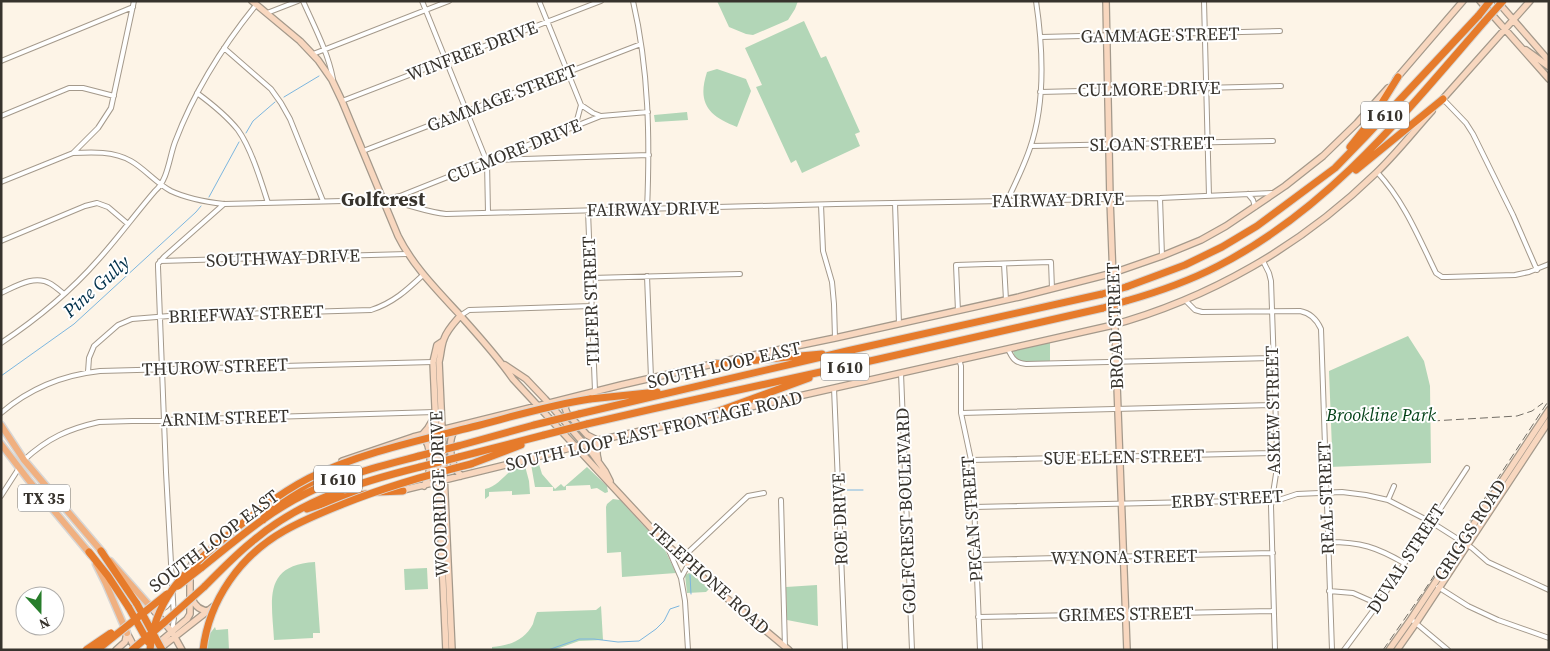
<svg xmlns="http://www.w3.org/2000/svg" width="1550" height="651" viewBox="0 0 1550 651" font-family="'Source Serif 4',serif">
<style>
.green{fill:#b2d6b7}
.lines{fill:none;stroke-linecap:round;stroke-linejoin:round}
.stream{stroke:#7cb6df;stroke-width:1}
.street-casing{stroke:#a4998b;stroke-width:6}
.secondary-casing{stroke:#a4998b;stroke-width:8}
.primary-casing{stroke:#d7d6d5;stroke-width:9}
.highway-casing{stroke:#d7d6d5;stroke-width:9}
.street{stroke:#fff;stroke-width:4}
.secondary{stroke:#f8d7bf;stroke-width:5.5}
.primary{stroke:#f0b080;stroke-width:6}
.highway{stroke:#e67b2b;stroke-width:7}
.rail{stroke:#736e66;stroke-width:1;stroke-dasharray:8 4;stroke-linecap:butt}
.highway-bridge-casing{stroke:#d7d6d5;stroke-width:9;stroke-linecap:butt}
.highway-bridge{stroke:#e67b2b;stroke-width:7}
.labels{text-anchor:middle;stroke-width:4;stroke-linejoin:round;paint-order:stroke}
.shield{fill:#fff;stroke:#73706c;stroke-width:1}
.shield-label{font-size:16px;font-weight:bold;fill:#37332d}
.street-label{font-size:18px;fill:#37332d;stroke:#fff}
.park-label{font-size:18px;font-style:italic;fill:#054319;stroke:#fff}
.water-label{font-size:19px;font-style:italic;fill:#00304a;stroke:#fff}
.quarter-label{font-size:20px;font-weight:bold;fill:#37332d;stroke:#fff}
</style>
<rect width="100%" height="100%" fill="#fdf4e7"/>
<path class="green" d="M717 1H798L795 9 788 20 753 35 746 34 729 27Z
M804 21 821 58 826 56 860 132 855 134 860 146 802 173 796 160 791 163 756 87 762 85 745 48Z
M717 69 746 79 751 91 737 127C708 116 697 103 707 72Z
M687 112 688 120 655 122 654 115Z
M1408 336 1424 361 1430 386 1431 463 1329 467 1332 449 1329 371Z
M1050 342V361C1038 361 1013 367 1013 349Z
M538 461 542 474 555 489 561 484 564 487 587 467 607 486 608 492 605 493 597 488 591 489 590 485 566 486V490L553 491V487H535L531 464Z
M523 465 525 466 529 481 530 494 512 495V491L489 492V496L485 499V489C501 486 507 468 523 465Z
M613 499 620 500 664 548 676 573 622 577 621 552 607 553 606 507 607 504Z
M315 562 320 633H313V638L274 640C272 601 262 565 315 562Z
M427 568 428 589 405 590 404 569Z
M689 573 692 574 709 589 706 592 687 593 685 575Z
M817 585 818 626 787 620 786 587Z
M601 606 603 640 579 641 554 650H492V647C509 646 525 640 533 624 534 620 535 616 537 612L596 610Z
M215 627 216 630 228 629 229 650H201V645Z"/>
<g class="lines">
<path class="stream" d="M284 97 319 76
M246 133 253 121 275 102
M209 197 239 142
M1 376 74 324 196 212 201 206
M844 490H863
M690 575 691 594
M548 650 579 639H594L618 642 639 641 656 629 664 621 670 609 679 606"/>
<g class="street-casing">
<path id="street" d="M303 1C314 26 328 52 333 79
M422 1 487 162 488 213
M539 1 581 105 593 113 601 116
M633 1C649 70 650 140 647 210
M1204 1 1209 196
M267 13 298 1
M1041 37 1280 31
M224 48 271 89 281 103 290 119 323 201
M313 54 449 1
M1 61 133 7
M1040 92 1281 86
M197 93C212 104 226 115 238 130 251 148 261 181 268 203
M1443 99 1466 123 1473 134 1513 215 1537 270
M342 101 601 1
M1 116 69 88H83L114 96
M572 128 577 120 581 105
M1031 146 1273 141
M363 151 641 44
M73 153C92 152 114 151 131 161 145 169 156 183 171 191 188 199 206 202 224 204L382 200C404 202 424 212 446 214L836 204 1160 198 1272 193
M494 160 649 155
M1377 172C1404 201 1419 238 1436 273L1442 277H1447L1515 275 1529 272 1549 264
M1 182 73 153 98 128 111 108 134 1
M1248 194 1253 200 1255 207
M1160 198 1162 256
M386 199 400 196 601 116 648 112
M1007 201C1015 184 1024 166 1030 148 1046 102 1043 48 1036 1
M895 203 899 324
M821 205 823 251 832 282 834 304 835 338
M588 211 595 391
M1 241 85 206 97 203 108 207 128 224
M160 261 407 254
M1263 261 1269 273 1271 281 1277 453 1276 474 1271 506 1275 650
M1004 264 1006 300
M647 276 651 378
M591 278 740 274
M1 293C16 286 35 274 51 284 56 287 60 291 64 294
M1185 300 1195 310 1202 312 1300 311C1311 313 1317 320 1321 329L1332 650
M958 311 956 265 1051 262 1052 289
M460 316 469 310 591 306
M1 343C37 319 70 292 98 260 118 238 136 213 155 191 168 180 169 158 175 142 194 92 222 47 256 5
M1008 349C1012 358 1015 363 1026 364L1273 358
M959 359 961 366V413L971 460 973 479 980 650
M88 372 89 358 94 346 118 325 132 319 169 316 371 310C393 303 407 290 423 275
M901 373 912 650
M834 388 845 650
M1 413C30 388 63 375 100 371L433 362
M961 413 1275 405
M24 460C48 438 68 429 99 422L435 412
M971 460 1277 453
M1 496 19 468
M781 500 785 648
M1388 500 1394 486
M974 507 1279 500 1297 494 1342 492 1366 495 1388 500 1431 522 1472 548 1488 562 1549 590
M1328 542C1361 542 1376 547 1404 563
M667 546 681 578 685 601 688 650
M681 559 748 496 764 493
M976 560 1273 553
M681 578 688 565
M1438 587 1468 606 1498 620 1549 638
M1329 591 1353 593 1378 604
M151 606C162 612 168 608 172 597
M978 617 1274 611
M1411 619 1448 650
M172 632 174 618 166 472 158 267V264L164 257 224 204
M1344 650 1378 604 1467 468"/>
</g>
<g class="secondary-casing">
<path id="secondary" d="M252 1 300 41 318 60 332 80 342 101 398 236C413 266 436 289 459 314 478 335 497 356 513 379L666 544 717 590 789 650
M1106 1 1110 199 1127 650
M1480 1 1549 79
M1497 1 1549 61
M1526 50 1548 66
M1396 79 1463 1
M1441 101 1530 1
M443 341 437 345 433 362 446 650
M729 360 835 338 1019 297 1113 273 1162 256 1201 240 1226 226 1285 186 1323 156 1357 123 1388 88
M505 365 526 379 545 399 592 453 605 471 610 481
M567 402 565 408 567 413 587 435 597 440
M715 415 1109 326C1209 299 1301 246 1376 173 1396 154 1413 132 1432 111
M454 431C447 444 451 466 461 476
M598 459C596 452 596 446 601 440
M342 461 413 437 621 385 717 363
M424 486C432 472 433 447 422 435L428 428 435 416
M399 491 526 460 599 440 701 418
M192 598C195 607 201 611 210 611
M149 605 172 632 182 650
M127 633 136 650
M116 650 125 642 127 633
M150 650 187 619 190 614V568L194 559 205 550
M158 650 214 606
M452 650 439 362C441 355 441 346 444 339 447 330 454 323 460 316
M1389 650 1411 619 1549 410
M1397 650 1416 623 1549 421"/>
</g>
<g class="primary-casing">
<path id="primary" d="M1 425 24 460 103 553
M1 444 30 482 91 555
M110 561 149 605
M96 564 106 584 127 633"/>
</g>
<g class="highway-casing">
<path id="highway" d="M1350 147 1370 122 1398 77
M1356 170 1443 99
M1126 287 1185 265 1222 247 1257 226 1335 168 1366 136 1479 15
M1126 301C1158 292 1189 281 1218 266 1329 209 1405 113 1485 21
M715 364 822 354
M590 399 657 392
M579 414 847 351 1102 294
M697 419 809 378
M587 424 652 409 857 364 1103 308
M458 446 534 425
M459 457 544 435
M471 464 521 445
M377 492 403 491
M307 509 344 497 366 494
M263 520 267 509 277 502 308 484 348 464
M101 551 137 604
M89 552 108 576 129 608
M201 568C235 541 268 512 307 493 343 475 381 466 419 456
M204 587C220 571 236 554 254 540 303 499 360 482 420 467"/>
</g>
<use href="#street" class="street"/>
<use href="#secondary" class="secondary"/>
<use href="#primary" class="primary"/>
<use href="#highway" class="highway"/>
<path class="rail" d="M1432 421 1517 416 1532 411 1543 403
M1383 650 1424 591 1549 400"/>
<g class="highway-bridge-casing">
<path id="highway-bridge" d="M1479 15 1490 1
M1485 21 1503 1
M1102 294 1126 287
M1103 308 1126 301
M534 425 579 414
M544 435 587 424
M419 456 458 446
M420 467 459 457
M178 586 201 568
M137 604 162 650
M129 608 148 642
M86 650 111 633
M97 650 167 594
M132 650 166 621 204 587
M150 650C154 602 182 574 217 544 246 520 276 495 309 478 360 453 417 441 472 427 511 417 550 405 590 399
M203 650C209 600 240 556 284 531 303 520 323 512 343 504 385 487 427 475 471 464"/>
</g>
<use href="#highway-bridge" class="highway-bridge"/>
</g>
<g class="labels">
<g class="shield">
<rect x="1361" y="101.5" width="48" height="27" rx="4"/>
<rect x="821" y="353.5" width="48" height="27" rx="4"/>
<rect x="314" y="465.5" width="48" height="27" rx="4"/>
<rect x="18" y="484.5" width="52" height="27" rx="4"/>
</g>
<g class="shield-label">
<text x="1385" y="121">I 610</text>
<text x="845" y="373">I 610</text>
<text x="338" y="485">I 610</text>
<text x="44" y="504">TX 35</text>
</g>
<g class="street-label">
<text transform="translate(1160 35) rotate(-1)" y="6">GAMMAGE STREET</text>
<text transform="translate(472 51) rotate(-21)" y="6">WINFREE DRIVE</text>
<text transform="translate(1149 89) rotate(-1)" y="6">CULMORE DRIVE</text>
<text transform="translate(502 98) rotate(-21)" y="6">GAMMAGE STREET</text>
<text transform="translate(1152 144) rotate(-1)" y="6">SLOAN STREET</text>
<text transform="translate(514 151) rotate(-22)" y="6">CULMORE DRIVE</text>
<text transform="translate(1058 200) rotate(-1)" y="6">FAIRWAY DRIVE</text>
<text transform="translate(653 209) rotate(-1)" y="6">FAIRWAY DRIVE</text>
<text transform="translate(283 258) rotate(-2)" y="6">SOUTHWAY DRIVE</text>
<text transform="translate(591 301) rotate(-92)" y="6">TILFER STREET</text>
<text transform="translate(246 314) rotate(-2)" y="6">BRIEFWAY STREET</text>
<text transform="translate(1115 326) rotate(-92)" y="6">BROAD STREET</text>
<text transform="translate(724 365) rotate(-13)" y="6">SOUTH LOOP EAST</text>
<text transform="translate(215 367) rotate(-2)" y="6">THUROW STREET</text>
<text transform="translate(1273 410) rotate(-91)" y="6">ASKEW STREET</text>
<text transform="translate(225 418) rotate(-2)" y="6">ARNIM STREET</text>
<text transform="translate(654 431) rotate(-13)" y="6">SOUTH LOOP EAST FRONTAGE ROAD</text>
<text transform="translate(1124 457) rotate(-1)" y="6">SUE ELLEN STREET</text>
<text transform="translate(439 494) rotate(-92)" y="6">WOODRIDGE DRIVE</text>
<text transform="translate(1326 498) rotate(-92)" y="6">REAL STREET</text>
<text transform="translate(1227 499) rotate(-3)" y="6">ERBY STREET</text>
<text transform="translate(906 511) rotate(-92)" y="6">GOLFCREST BOULEVARD</text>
<text transform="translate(840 519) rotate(-92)" y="6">ROE DRIVE</text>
<text transform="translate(972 519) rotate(-94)" y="6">PECAN STREET</text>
<text transform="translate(1470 530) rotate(-57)" y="6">GRIGGS ROAD</text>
<text transform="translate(214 541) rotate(-37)" y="6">SOUTH LOOP EAST</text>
<text transform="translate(1124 557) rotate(-1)" y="6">WYNONA STREET</text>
<text transform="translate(1406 559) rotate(-57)" y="6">DUVAL STREET</text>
<text transform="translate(709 579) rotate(42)" y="6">TELEPHONE ROAD</text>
<text transform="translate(1126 614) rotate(-1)" y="6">GRIMES STREET</text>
</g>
<g class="park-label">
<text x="1381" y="421">Brookline Park</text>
</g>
<g class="water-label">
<text transform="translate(96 286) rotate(-42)" y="7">Pine Gully</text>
</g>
<g class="quarter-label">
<text x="383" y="206">Golfcrest</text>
</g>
</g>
<rect width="1550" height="651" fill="none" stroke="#37332d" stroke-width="5"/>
<g transform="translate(40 611) rotate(159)"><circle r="24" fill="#ffffff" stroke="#afadab"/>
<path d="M0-4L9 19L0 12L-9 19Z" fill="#277d2b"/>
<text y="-8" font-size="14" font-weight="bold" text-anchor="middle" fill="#37332d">N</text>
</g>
</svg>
